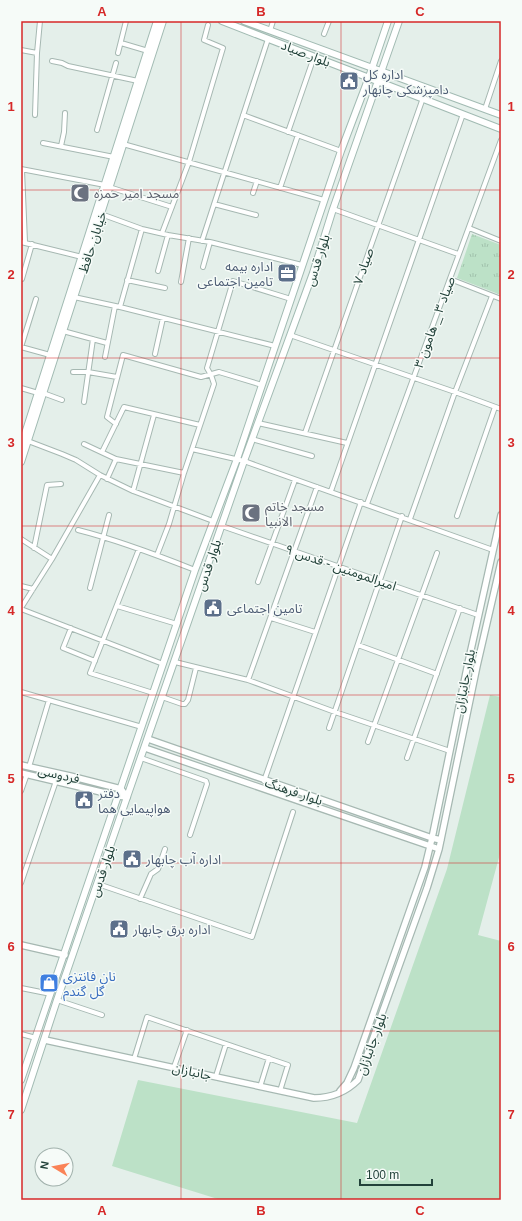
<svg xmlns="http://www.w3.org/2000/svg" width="522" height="1221" viewBox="0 0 522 1221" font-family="Helvetica,'Noto Sans Arabic',sans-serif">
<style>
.grass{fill:#bce1c7}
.park{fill:url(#park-tufts)}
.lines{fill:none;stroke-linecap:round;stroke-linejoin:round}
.minor-casing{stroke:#a6b8b2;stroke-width:6}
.tertiary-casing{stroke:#a6b8b2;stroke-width:8}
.secondary-casing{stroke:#a2bbb3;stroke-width:8}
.minor{stroke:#fff;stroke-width:4}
.tertiary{stroke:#fff;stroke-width:5.5}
.secondary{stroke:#fff;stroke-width:6}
.grid{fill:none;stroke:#d62828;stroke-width:1;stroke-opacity:0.55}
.labels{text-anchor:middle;stroke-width:3;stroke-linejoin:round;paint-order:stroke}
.street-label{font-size:13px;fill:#22423a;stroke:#f6fbf8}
.service-label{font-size:13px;fill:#4e5e75;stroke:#f6fbf8;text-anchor:start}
.worship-label{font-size:13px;fill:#5b616d;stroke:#f6fbf8;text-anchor:start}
.shop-label{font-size:13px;fill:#366cbe;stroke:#f6fbf8;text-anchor:start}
.neatline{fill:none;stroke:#d62828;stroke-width:1.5}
.grid-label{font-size:13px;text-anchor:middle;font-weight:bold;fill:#d62828}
</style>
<defs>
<pattern id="park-tufts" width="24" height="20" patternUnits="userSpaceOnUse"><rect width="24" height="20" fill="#bce1c7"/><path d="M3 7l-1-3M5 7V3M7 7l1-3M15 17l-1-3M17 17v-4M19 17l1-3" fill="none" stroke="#a1c2ac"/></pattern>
</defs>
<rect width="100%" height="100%" fill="#e4efea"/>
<path class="grass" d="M490 695 501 697V850L478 935 501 941 500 1200H221L112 1166 138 1080 357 1123 447 869Z"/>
<path class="park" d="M472 234 501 245V295L457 278Z"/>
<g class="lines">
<g class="minor-casing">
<path id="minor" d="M270 31 273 21
M324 34 329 21
M121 43 148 51
M21 50 37 53
M118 53 126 21
M52 61 62 63 68 66 138 81
M485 109 501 61
M35 115 37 53 40 21
M243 115 341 151
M97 130 116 63
M288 132 314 57
M43 143 114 157
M123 144 324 200
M61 146 64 132 65 113
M21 169 105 185
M22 170 25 242
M109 187 172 207
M280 188 298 135
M253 193 257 181
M214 204 256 215
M333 209 458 254
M101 214 142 229 168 235 210 242 302 265
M469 228 501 241
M162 233 189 162 223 48 204 40 208 25
M202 241 268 39
M21 242 82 257
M203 267 210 242
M158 271 168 235
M22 279 32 244
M450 279 501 299
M127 280 165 288
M181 282 189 238
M74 297 120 307 275 346
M120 307 142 229
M63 331 107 343
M290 335 455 392 501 409
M21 347 36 299
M21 347 50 355
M155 354 163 318
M105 357 115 306
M73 372H88L117 377
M21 388 38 393
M43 393 62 400
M84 402 93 339
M258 423 347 443
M116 424 107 417 123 355 201 377 219 372 262 385
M305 433 423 98
M252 439 312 456
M28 441 62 454 76 460 100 475 133 491 213 521
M84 444 116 459 184 473
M192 449 244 461 493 550
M102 452 124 407 200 425
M107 479 116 459
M133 491 154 415
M331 491 463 114
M367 504 501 140
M457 516 495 407
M410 519 455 392 492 296
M222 526 478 615
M78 530C118 540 157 555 195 570
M21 539 52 559
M34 548 47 485 61 484
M139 549 90 673 153 693
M157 555 169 524 184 473 214 384 211 375 207 368 233 281 291 299
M258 582 295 480
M21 586 33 589
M90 588 109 515
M117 606 177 624
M21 608 52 559 100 475
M21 609 163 664
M271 618 315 632
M71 628 63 648 95 661
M358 645 437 674
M175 662 248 680 335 712 450 751
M248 680 317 487
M21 692 142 727
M162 697 182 704H185L188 700 196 668
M329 728 402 516
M368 742 437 553
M141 758 206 781 207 784 190 835
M407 758 460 608
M29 767 49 700
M264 781 361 502
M21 791 27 774
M21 883 56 781
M98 884 252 937 293 812
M140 899 151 874 158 869 165 849
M21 988 51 994
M57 1000 102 1015
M21 1034 36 1038
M134 1059 147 1017 288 1065 280 1091
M174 1067 187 1030
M216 1076 226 1044
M260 1087 269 1058"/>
</g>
<g class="tertiary-casing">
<path id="tertiary" d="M148 739 432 838 441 840
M145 748 439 849
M21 765 70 776 121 789 127 797
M21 773 118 796 127 797
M21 945 65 955
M45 1040 314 1098C332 1098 346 1092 358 1080L427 888 439 849 477 666 501 562
M340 1091 347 1083 354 1068 425 867 432 838 468 663 501 515"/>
</g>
<g class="secondary-casing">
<path id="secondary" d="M222 21 501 129
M244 21 501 115
M21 446 157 21
M21 462 163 21
M21 1080 195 570 237 459 341 151 369 77 388 21
M21 1110 57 1000 127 797 244 461 313 273 333 209 399 21"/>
</g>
<use href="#minor" class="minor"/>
<use href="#tertiary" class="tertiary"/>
<use href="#secondary" class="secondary"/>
</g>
<path class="grid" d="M181 21V1200M341 21V1200M21 190H501M21 358H501M21 526H501M21 695H501M21 863H501M21 1031H501"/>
<defs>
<g id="civic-square" transform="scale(1)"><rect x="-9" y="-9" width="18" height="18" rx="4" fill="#5c6f8a" stroke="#f6fbf8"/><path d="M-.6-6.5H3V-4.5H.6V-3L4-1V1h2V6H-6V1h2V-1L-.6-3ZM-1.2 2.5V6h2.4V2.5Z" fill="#fff"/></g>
<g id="mosque-square" transform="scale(1)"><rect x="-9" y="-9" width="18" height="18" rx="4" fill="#6b7280" stroke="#f6fbf8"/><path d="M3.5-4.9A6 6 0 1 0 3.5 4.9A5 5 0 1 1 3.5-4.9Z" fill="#fff"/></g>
<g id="office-square" transform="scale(1)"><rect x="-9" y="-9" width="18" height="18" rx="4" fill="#5c6f8a" stroke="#f6fbf8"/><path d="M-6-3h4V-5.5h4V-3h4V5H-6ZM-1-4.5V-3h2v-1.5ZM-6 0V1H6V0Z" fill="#fff"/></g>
<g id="shop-square" transform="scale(1)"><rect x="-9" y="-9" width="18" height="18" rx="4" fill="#3f7fe0" stroke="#f6fbf8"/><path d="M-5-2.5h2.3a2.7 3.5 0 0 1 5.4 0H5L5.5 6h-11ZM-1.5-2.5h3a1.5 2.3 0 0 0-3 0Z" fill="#fff"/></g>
</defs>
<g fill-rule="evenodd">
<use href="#civic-square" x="349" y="81"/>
<use href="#mosque-square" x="80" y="193"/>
<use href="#office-square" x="287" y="273"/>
<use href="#mosque-square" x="251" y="513"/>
<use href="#civic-square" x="213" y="608"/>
<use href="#civic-square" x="84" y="800"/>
<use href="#civic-square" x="132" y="859"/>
<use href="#civic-square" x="119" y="929"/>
<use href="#shop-square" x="49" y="983"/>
</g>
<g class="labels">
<g class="street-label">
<text transform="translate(306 53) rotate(21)" y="5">بلوار صیاد</text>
<text transform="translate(92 242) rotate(-72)" y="5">خیابان حافظ</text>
<text transform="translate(317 260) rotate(-72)" y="5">بلوار قدس</text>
<text transform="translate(363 266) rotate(-71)" y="5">صیاد ۷</text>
<text transform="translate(434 322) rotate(-70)" y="5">صیاد ۳ _ هامون ۳</text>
<text transform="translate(208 565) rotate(-71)" y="5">بلوار قدس</text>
<text transform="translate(341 567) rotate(19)" y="5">امیرالمومنین - قدس ۹</text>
<text transform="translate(464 681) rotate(-79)" y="5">بلوار جانبازان</text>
<text transform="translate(59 774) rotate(13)" y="5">فردوسی</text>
<text transform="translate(294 791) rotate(19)" y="5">بلوار فرهنگ</text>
<text transform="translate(102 871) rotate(-71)" y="5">بلوار قدس</text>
<text transform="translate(371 1044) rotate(-70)" y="5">بلوار جانبازان</text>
<text transform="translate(192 1071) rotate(12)" y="5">جانبازان</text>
</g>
<g class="service-label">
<text x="363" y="79">اداره کل<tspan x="363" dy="15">دامپزشکی چابهار</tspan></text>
<text x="273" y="271" text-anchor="end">اداره بیمه<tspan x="273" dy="15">تامین اجتماعی</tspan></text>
<text x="227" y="613">تامین اجتماعی</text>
<text x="98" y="798">دفتر<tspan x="98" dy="15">هواپیمایی هما</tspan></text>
<text x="146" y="864">اداره آب چابهار</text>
<text x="133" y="934">اداره برق چابهار</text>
</g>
<g class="worship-label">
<text x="94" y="198">مسجد امیر حمزه</text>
<text x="265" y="511">مسجد خاتم<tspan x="265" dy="15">الانبیا</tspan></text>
</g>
<g class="shop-label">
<text x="63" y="981">نان فانتزی<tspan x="63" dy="15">گل گندم</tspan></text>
</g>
</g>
<rect width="522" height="1221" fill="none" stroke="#f6fbf8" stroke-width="44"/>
<g transform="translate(54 1167) rotate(280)"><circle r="19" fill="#f6fbf8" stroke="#a1b1ac"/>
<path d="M0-3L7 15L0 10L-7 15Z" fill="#fa8357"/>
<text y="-6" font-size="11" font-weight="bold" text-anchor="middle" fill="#22423a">N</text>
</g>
<path d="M360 1179v6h72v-6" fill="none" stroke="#22423a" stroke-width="2"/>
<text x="366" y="1179" font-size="12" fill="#22423a" stroke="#f6fbf8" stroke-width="3" paint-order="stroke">100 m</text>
<rect x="22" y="22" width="478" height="1177" class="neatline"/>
<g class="grid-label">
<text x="102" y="16">A</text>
<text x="261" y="16">B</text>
<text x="420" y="16">C</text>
<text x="11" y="111">1</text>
<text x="511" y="111">1</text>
<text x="11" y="279">2</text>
<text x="511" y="279">2</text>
<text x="11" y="447">3</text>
<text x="511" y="447">3</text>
<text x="11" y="615">4</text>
<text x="511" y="615">4</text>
<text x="11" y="783">5</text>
<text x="511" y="783">5</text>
<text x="11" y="951">6</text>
<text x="511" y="951">6</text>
<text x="11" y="1119">7</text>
<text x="511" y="1119">7</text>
<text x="102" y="1215">A</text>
<text x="261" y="1215">B</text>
<text x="420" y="1215">C</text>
</g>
</svg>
